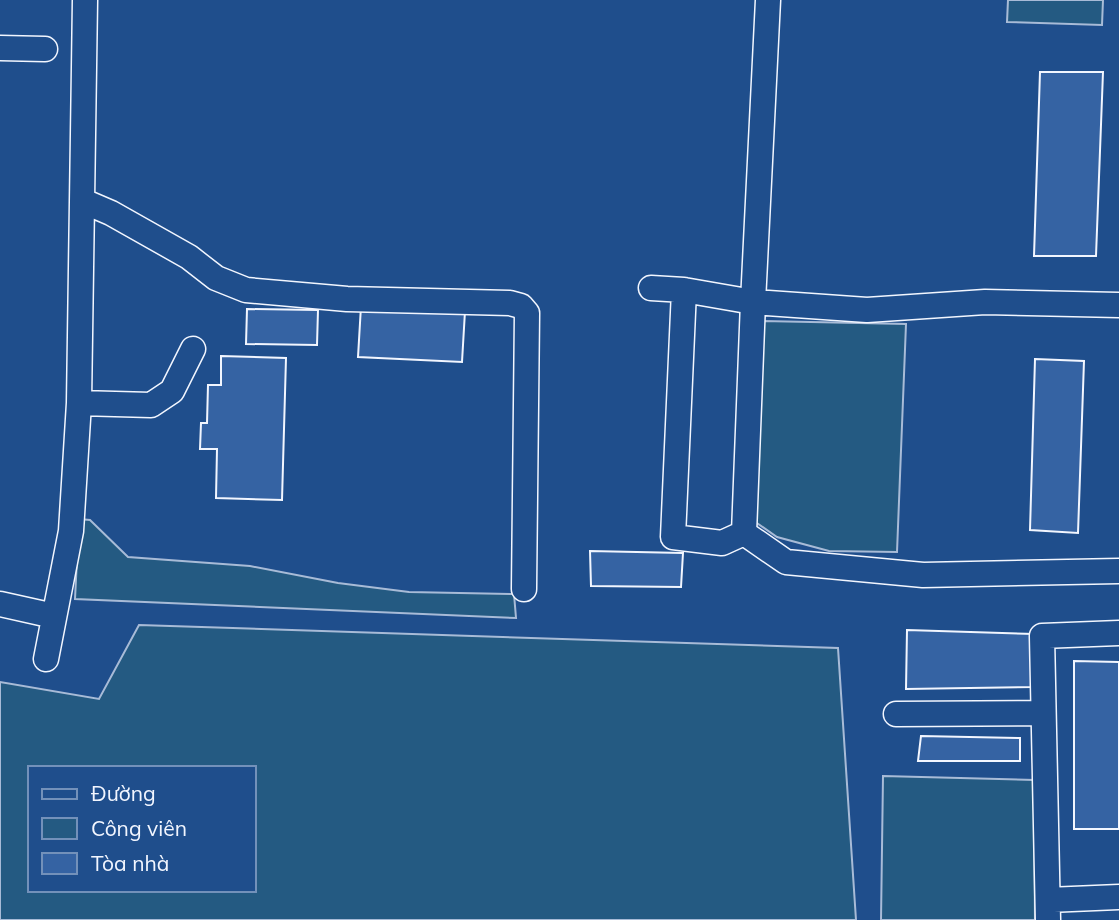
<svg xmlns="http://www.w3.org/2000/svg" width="1119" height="920" viewBox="0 0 1119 920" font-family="Mulish,sans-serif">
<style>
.green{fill:#245a82;stroke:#a8bbd7;stroke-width:2;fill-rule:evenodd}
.building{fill:#3563a3;stroke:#f2f6ff;stroke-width:2}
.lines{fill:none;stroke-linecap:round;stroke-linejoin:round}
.minor-casing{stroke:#f2f6ff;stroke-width:27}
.minor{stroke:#1f4e8c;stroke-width:24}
</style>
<rect width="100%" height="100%" fill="#1f4e8c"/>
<path class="green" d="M1008 0H1103L1102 25 1007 22Z
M763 321 906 324 897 552 829 551 777 537 754 521Z
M79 519 90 520 128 557 250 566 338 583 409 592 514 594 516 618 75 599Z
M139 625 838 648 856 920H0V682L99 699ZM30 768H254V890H30Z
M883 776 1034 780 1035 920H881Z"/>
<path class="building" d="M1040 72H1103L1096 256H1034Z
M361 306 465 311 462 362 358 357Z
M247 309 318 310 317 345 246 344Z
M221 356 286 358 282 500 216 498 217 449H200L201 423H207L208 385H221Z
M1035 359 1084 361 1078 533 1030 530Z
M590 551 683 553 681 587 591 586Z
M907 630 1034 634V687L906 689Z
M1074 661 1119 662V829H1074Z
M921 736 1020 738V761H918Z"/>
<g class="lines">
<g class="minor-casing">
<path id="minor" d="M768 0 753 302 867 310 985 302 1119 305
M0 48 45 49
M83 201 111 213 189 257 216 278 246 290 347 299 510 303 521 306 527 313 524 589
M651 288 684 290 753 302 744 533 786 562 923 575 1119 571
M684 290 673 537 722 543 744 533
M79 403 151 405 172 391 193 349
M0 604 54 616
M46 659 71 531 79 403 85 0
M896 714 1043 713
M1048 900 1119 897
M1048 920 1042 636 1119 633"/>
</g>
<use href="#minor" class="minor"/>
</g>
<rect x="28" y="766" width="228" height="126" fill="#1f4e8c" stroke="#7391ba" stroke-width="2"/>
<rect x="42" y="789" width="35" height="10" fill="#1f4e8c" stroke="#7391ba" stroke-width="2"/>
<text x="91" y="801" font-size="21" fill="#f2f6ff">Đường</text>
<rect x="42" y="818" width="35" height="21" fill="#245a82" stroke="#7391ba" stroke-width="2"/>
<text x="91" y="836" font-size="21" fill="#f2f6ff">Công viên</text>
<rect x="42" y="853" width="35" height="21" fill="#3563a3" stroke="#7391ba" stroke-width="2"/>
<text x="91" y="871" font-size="21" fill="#f2f6ff">Tòa nhà</text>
</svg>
